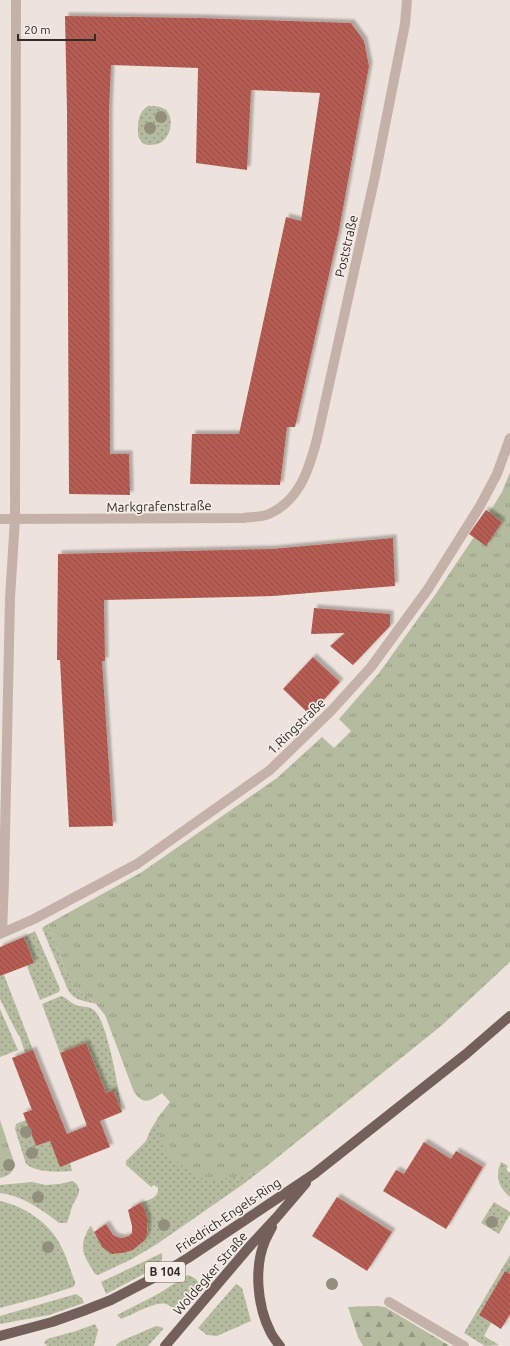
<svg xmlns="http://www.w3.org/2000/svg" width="510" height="1346" viewBox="0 0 510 1346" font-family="Ubuntu,sans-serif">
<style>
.grass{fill:url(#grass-dots)}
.forest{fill:url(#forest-firs)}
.park{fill:url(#park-tufts)}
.building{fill:url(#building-back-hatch);filter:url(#shadow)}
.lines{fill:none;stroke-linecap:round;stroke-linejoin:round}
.minor{stroke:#c4b2a9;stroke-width:10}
.major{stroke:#73605b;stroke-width:10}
.tree{fill:#92907d}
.labels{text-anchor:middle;stroke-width:3.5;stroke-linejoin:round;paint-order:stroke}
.shield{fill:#f6ede7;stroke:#6e6461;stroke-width:1}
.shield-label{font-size:12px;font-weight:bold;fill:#332a28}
.street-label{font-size:13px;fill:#332a28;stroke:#f6ede7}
</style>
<defs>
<pattern id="grass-dots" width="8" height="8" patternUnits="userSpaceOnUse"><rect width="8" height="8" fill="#b5bb9e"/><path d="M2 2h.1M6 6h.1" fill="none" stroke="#949881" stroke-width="1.8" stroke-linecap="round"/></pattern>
<pattern id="forest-firs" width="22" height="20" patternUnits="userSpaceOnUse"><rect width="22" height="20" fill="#b5bb9e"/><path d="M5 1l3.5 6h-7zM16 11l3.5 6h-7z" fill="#949881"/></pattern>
<pattern id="park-tufts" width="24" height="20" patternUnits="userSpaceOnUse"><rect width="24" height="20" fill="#b5bb9e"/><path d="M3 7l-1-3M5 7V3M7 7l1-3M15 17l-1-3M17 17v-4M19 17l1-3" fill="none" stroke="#949881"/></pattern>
<pattern id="building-back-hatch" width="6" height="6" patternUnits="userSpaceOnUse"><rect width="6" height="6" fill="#b55d52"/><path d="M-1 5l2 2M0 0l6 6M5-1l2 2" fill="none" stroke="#944d44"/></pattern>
<filter id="shadow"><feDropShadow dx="3.5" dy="-3.5" stdDeviation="1" flood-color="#0004"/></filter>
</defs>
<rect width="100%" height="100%" fill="#eee3dc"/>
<path class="grass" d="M148 106C154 106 161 106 166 110 174 118 171 134 163 141 159 144 154 145 149 145 146 145 143 144 141 141 138 138 138 134 138 130 138 119 139 112 148 106Z
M48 924 68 978 75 988 96 1004C84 1000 76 1002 68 990L42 928Z
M35 931 60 989 59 992 40 1000 27 966 34 963 24 937Z
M4 975 33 1050 25 1053 20 1037 16 1031 0 999V976Z
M61 996C66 997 69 1002 74 1004 80 1008 88 1005 94 1010 108 1022 119 1092 122 1112L113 1090 106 1093 86 1043 60 1053 42 1004Z
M0 1009 18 1050 0 1057Z
M159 1116V1131L247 1175 263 1169 242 1185 157 1244 132 1259 98 1275 95 1274C87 1260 78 1251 86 1234 87 1231 88 1229 91 1226 95 1233 98 1242 104 1247 112 1255 119 1255 129 1251 151 1243 153 1220 140 1203 148 1200 159 1198 158 1188L154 1185 151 1187 126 1165V1161L146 1141 150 1131Z
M26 1120 36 1146 50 1141 70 1163 72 1171C59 1172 36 1173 26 1164L15 1129 16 1124Z
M14 1162C15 1172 9 1176 0 1178V1165Z
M501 1162 508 1166 506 1170 510 1173V1197C498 1187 495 1176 501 1162Z
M73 1181C86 1190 75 1198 72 1207 70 1213 69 1218 67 1223H59C41 1209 23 1196 0 1193V1185L32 1182 46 1185 59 1184Z
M0 1201C24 1206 48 1222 60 1244 66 1255 70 1269 75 1282V1285L73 1287 45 1296 0 1308Z
M494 1202 510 1212V1214L499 1234 481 1223Z
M162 1253V1259L159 1266 106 1294 101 1282Z
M510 1255V1269L508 1273 505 1271 479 1315 491 1323 484 1336 499 1345 485 1346 464 1333Z
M188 1275C193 1277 198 1279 199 1285L177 1311C174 1309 170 1305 166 1304 156 1301 132 1315 121 1319L117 1315 158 1294Z
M236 1284 242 1288 251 1321 217 1336 207 1335 198 1328Z
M76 1294 82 1298 84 1303 49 1315 0 1324V1316Z
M95 1324 98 1330 94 1346H48L44 1343 47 1339 76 1331Z
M156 1326 164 1328 148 1346H115L121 1341Z"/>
<path class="forest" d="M372 1306 385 1307 450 1346H363L358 1337 348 1307Z"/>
<path class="park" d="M510 472V962L441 1026 263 1169 247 1175 219 1179H204L192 1174 170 1156 161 1144 159 1131V1116L170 1102 162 1093C150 1101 144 1106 134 1092L105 1015 96 1004 75 988 68 978 48 924 142 872 277 778 322 737 334 748 351 731 339 719 379 673 435 595 474 537 502 522 489 513 502 492Z
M0 1120 14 1162 0 1165Z"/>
<path class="building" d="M65 16 199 18 351 23 364 41 369 66 339 230 295 427H287L280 485 190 484 192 434H239L286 217 301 221 320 93 251 90 247 170 196 163 198 68 111 65 109 111 110 454H129L130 495 69 494 67 111Z
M486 510 502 522 486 546 469 534Z
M393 538 395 586 273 596 104 600 105 661H102L113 826 69 827 60 660H57L58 554 272 549Z
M314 608 390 614V626L353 665 330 646 345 633 311 634Z
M313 657 340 682 310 715 283 689Z
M24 937 34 963 0 976V947Z
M86 1043 106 1093 113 1090 122 1112 100 1121 110 1147 60 1167 50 1141 36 1146 23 1113 32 1110 12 1058 33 1050 67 1134 87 1126 60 1053Z
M424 1142 451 1159 456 1151 483 1167 446 1229 383 1191 396 1170 404 1174Z
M337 1197 392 1232 367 1271 312 1236Z
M140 1203 144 1208 148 1220 147 1234 145 1240 133 1250 123 1253 112 1254 107 1251 102 1247 94 1232 106 1224 113 1235 117 1237 122 1238 129 1236 132 1233V1226L128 1210Z
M505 1271 510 1274V1314L501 1329 479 1315Z"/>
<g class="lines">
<path class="minor" d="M0 519 244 518C252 517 262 517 269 514 300 500 309 469 317 439L375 176 405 24 407 0
M2 933 4 881 10 598 15 519 16 0
M0 934 34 919 137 864 270 770 331 711 371 667 428 589 480 506 497 474 510 438
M389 1302 464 1346"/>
<path class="major" d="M272 1227C270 1231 267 1236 265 1241 254 1267 257 1305 270 1331 272 1336 276 1341 280 1346
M0 1336 52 1322 83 1311 111 1300 163 1273 188 1258 314 1174 466 1054 510 1016
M165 1346 250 1246 276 1218 306 1183"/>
</g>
<g class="tree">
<circle cx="161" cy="117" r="6"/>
<circle cx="150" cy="128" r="6"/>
<circle cx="26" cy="1132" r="6"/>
<circle cx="32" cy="1153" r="6"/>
<circle cx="9" cy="1165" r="6"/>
<circle cx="38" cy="1197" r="6"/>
<circle cx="492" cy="1222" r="6"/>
<circle cx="164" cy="1225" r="6"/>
<circle cx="48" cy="1247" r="6"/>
<circle cx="332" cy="1284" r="6"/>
</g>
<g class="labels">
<rect class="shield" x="145" y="1262" width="40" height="20" rx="3"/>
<g class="shield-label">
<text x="165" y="1276">B 104</text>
</g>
<g class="street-label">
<text transform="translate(346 246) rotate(-77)" y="5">Poststraße</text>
<text transform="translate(159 506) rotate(-1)" y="5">Markgrafenstraße</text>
<text transform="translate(296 726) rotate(-44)" y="5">1.Ringstraße</text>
<text transform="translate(228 1215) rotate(-34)" y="5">Friedrich-Engels-Ring</text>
<text transform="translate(210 1273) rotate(-49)" y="5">Woldegker Straße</text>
</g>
</g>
<path d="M18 34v6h77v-6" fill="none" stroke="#332a28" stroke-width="2"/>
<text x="24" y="34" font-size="12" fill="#332a28" stroke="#f6ede7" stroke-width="3" paint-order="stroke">20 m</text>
</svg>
